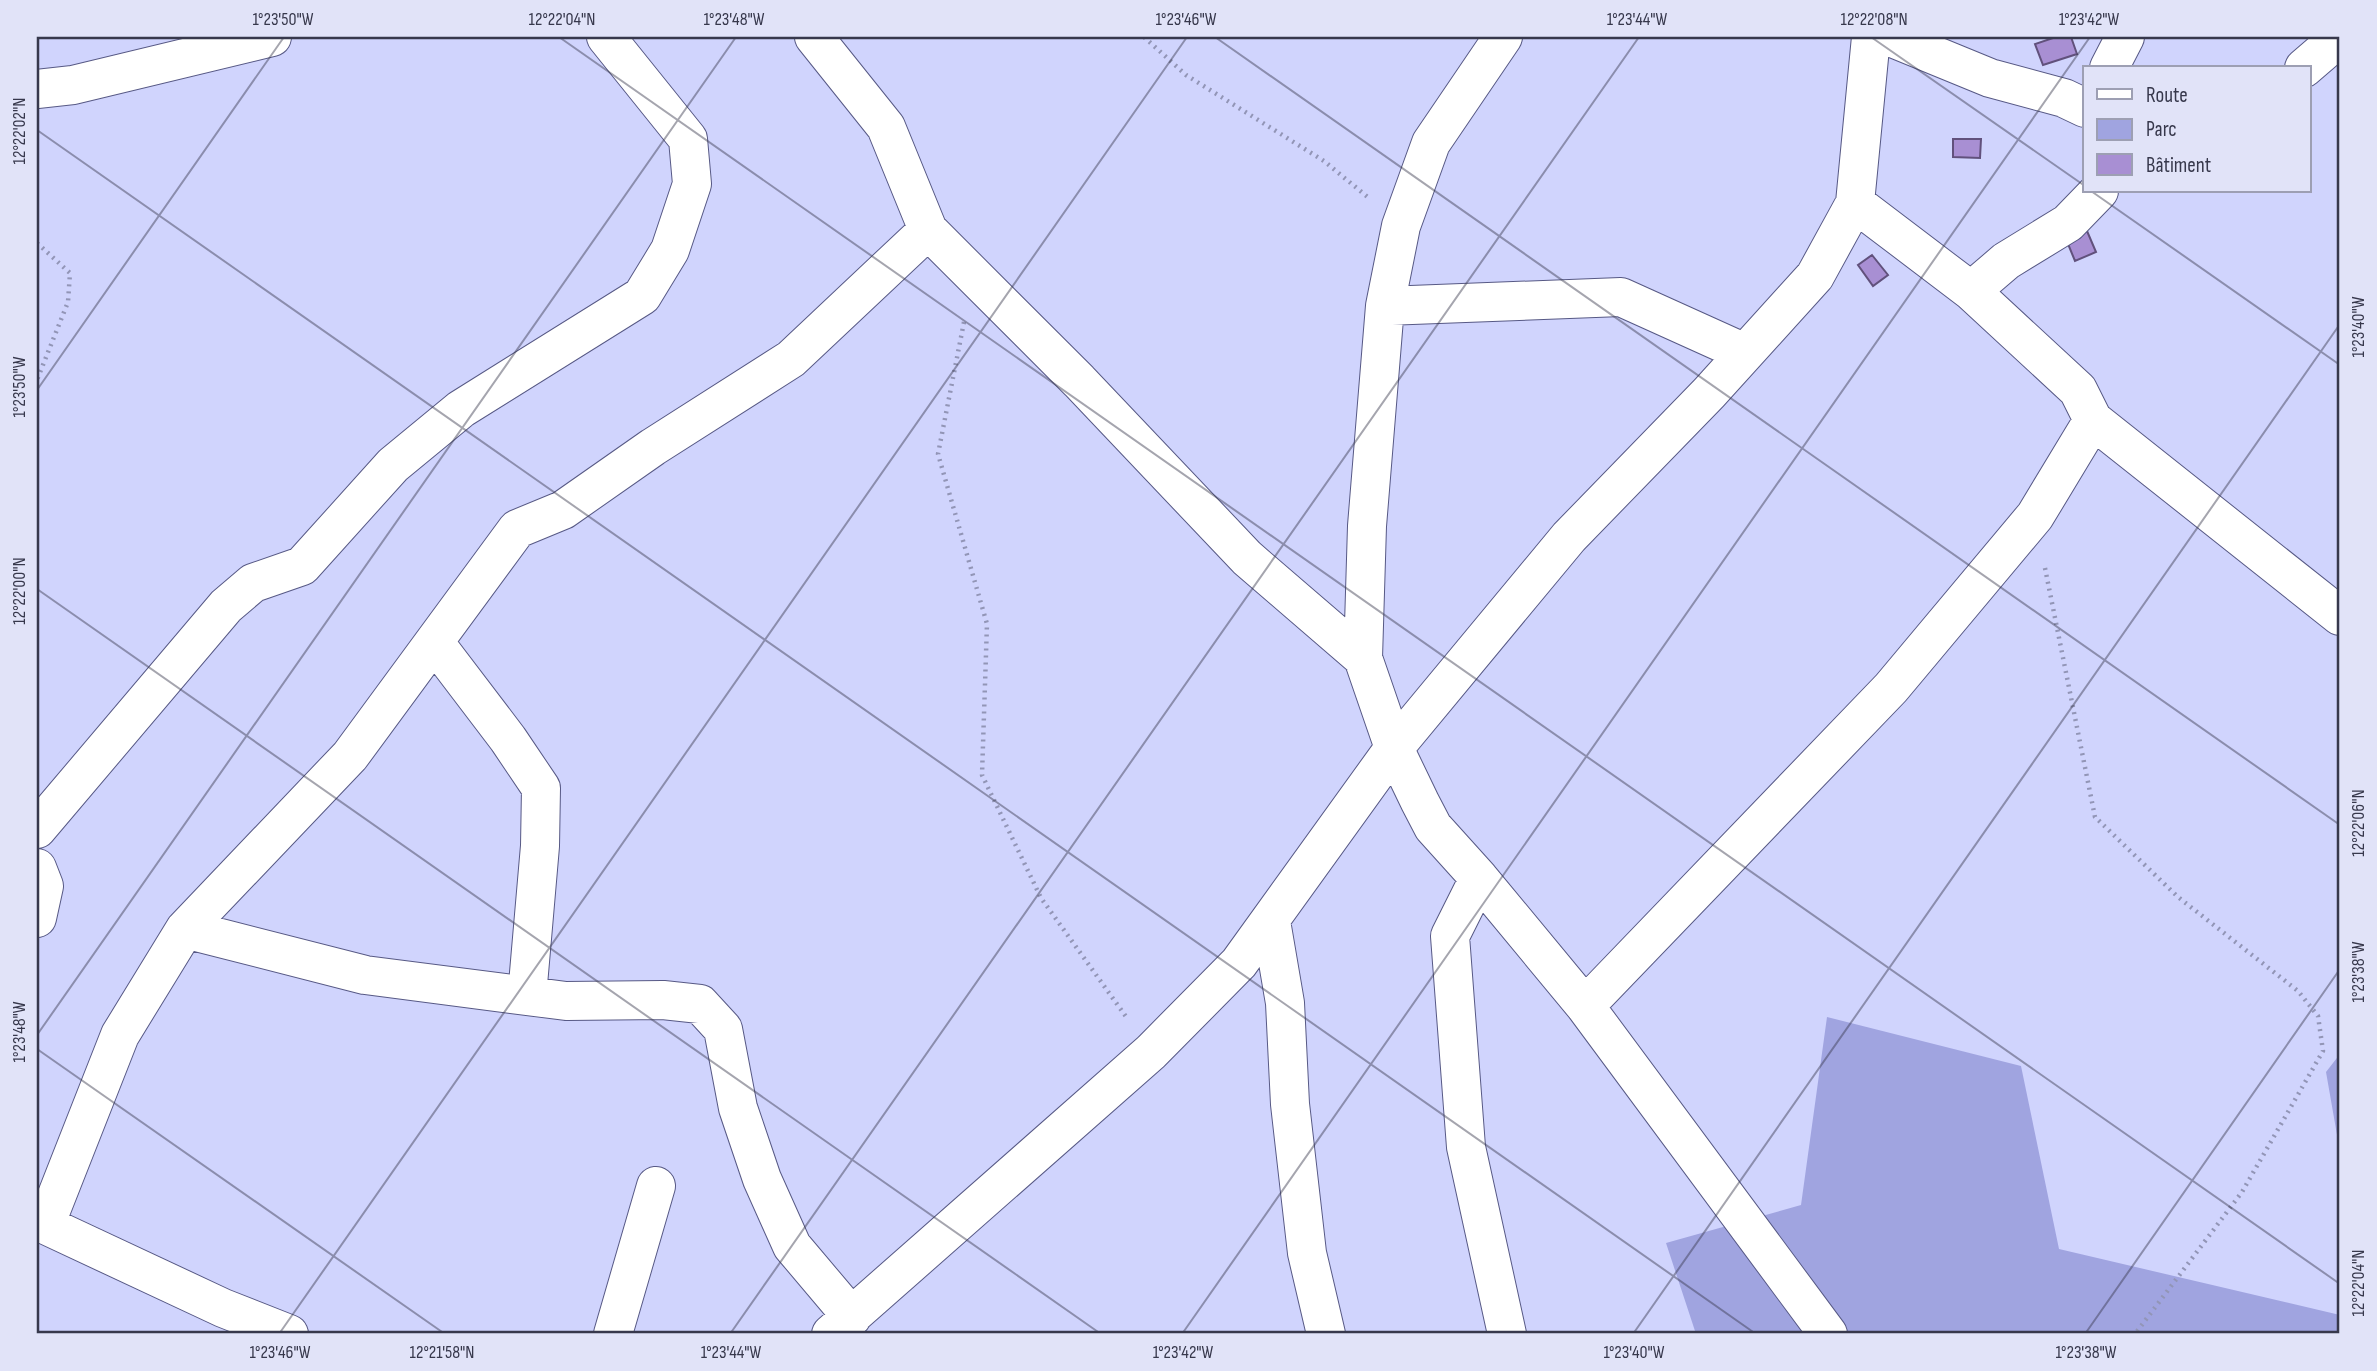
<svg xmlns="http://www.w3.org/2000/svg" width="2377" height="1371" viewBox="0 0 2377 1371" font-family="'Sofia Sans Condensed',sans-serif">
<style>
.green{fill:#a0a4e0}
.building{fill:#a88fd3;stroke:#61517c;stroke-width:2}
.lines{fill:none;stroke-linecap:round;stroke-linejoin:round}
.minor-casing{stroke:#575985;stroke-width:40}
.path{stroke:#9295b6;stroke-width:4.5;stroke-dasharray:2 5;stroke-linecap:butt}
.minor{stroke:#fff;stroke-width:38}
.ticks{fill:none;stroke:#37384c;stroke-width:2;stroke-opacity:0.45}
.neatline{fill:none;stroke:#37384c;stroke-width:2.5}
.ticks-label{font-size:18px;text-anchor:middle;fill:#37384c}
</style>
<rect width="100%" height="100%" fill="#d0d4fd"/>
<path class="green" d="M1827 1017 2021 1066 2059 1249 2340 1315V1334H1696L1666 1243 1801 1205Z
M2340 1054V1152L2326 1072Z"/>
<path class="building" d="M2056 37H2071L2077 54 2043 65 2035 44Z
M1953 139H1981L1980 158 1953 157Z
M2087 231 2096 252 2075 261 2066 239Z
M1872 255 1888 275 1873 286 1858 265Z"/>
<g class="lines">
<g class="minor-casing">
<path id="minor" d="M814 37 886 127 928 230 1079 381 1247 558 1363 658
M1503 37 1431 143 1401 226 1385 306 1367 526 1363 658 1394 748 1420 802 1433 827 1479 878 1450 936 1466 1147 1507 1334
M1890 37 1990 78 2064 98 2085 108
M2109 68 2125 37
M2304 68 2340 37
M37 89 73 85 272 37
M1855 203 1871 37
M1385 306 1621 297 1745 353
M2093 420 2340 616
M435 643 508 739 541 788 540 846 527 996
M37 829 226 606 253 583 302 566 393 465 461 409 642 296 670 250 692 184 688 139 606 37
M37 868 44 886 37 918
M1479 878 1585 1006 1828 1334
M1271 921 1285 1003 1290 1104 1307 1253 1326 1334
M185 929 365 975 566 1001 663 1000 700 1004 723 1029 738 1108 762 1179 792 1246 852 1317
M1585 1006 1891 688 2035 516 2093 420 2078 390 1971 291
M37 1221 223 1308 289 1334
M46 1223 120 1035 185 929 350 756 517 529 563 510 653 447 791 359 928 230
M613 1334 656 1186
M831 1334 1151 1052 1239 963 1394 748 1569 537 1709 393 1815 276 1855 203 1971 291 2006 261 2068 223 2099 191"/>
</g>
<path class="path" d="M1144 37 1186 75 1324 161 1370 199
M37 243 70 273 68 302 37 380
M964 322 938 454 987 624 982 775 1041 898 1127 1018
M2045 568 2095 817 2178 897 2298 991 2318 1016 2323 1051 2242 1192 2135 1334"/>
<use href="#minor" class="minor"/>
</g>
<path class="ticks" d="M559 37 2340 1284M1215 37 2340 825M1871 37 2085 186M37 130 1756 1334M2091 191 2340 365M37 390 284 37M37 589 1101 1334M37 1035 736 37M37 1049 445 1334M279 1334 1187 37M730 1334 1639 37M1182 1334 2090 37M1633 1334 2340 324M2085 1334 2340 969"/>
<rect width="2377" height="1371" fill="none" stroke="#e1e3f8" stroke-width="77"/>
<rect x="2083" y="66" width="228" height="126" fill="#e1e3f8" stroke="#9d9fb3" stroke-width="2"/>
<rect x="2097" y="89" width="35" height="10" fill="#ffffff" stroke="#9d9fb3" stroke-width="2"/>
<text x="2146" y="102" font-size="21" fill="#37384c">Route</text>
<rect x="2097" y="119" width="35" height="21" fill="#a0a4e0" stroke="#9d9fb3" stroke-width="2"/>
<text x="2146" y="136" font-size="21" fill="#37384c">Parc</text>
<rect x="2097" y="154" width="35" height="21" fill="#a88fd3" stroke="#9d9fb3" stroke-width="2"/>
<text x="2146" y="172" font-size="21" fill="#37384c">Bâtiment</text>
<rect x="38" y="38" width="2300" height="1294" class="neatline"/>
<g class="ticks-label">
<text x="283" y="25">1°23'50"W</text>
<text x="562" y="25">12°22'04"N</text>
<text x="734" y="25">1°23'48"W</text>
<text x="1186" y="25">1°23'46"W</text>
<text x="1637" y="25">1°23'44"W</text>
<text x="1874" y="25">12°22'08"N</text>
<text x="2089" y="25">1°23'42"W</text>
<text transform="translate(19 131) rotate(-90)" y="6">12°22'02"N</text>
<text transform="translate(2358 327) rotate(-90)" y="6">1°23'40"W</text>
<text transform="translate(19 387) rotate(-90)" y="6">1°23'50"W</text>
<text transform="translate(19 591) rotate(-90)" y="6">12°22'00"N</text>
<text transform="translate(2358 823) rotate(-90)" y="6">12°22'06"N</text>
<text transform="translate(2358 972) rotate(-90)" y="6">1°23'38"W</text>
<text transform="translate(19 1032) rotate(-90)" y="6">1°23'48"W</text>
<text transform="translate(2358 1283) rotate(-90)" y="6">12°22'04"N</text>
<text x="280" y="1358">1°23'46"W</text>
<text x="442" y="1358">12°21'58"N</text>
<text x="731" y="1358">1°23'44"W</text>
<text x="1183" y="1358">1°23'42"W</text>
<text x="1634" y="1358">1°23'40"W</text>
<text x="2086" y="1358">1°23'38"W</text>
</g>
</svg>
